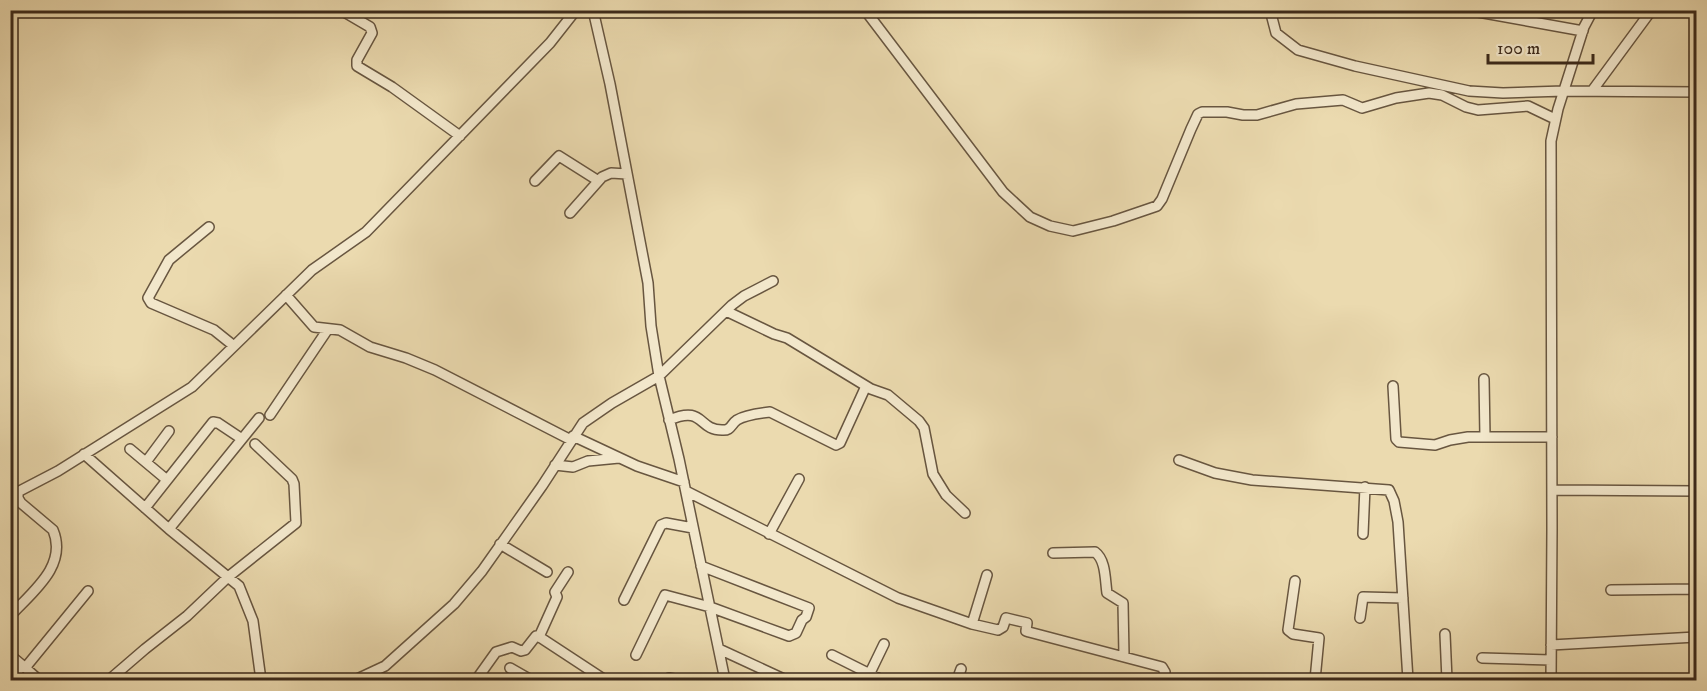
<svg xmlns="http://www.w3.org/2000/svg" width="1707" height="691" viewBox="0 0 1707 691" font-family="'IM FELL DW Pica',serif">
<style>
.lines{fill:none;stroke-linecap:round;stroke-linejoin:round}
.minor-casing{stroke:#685640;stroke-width:12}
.minor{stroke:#f2e7cb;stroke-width:9}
</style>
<rect width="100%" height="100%" fill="#ebdaaf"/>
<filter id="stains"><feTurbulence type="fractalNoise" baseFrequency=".00333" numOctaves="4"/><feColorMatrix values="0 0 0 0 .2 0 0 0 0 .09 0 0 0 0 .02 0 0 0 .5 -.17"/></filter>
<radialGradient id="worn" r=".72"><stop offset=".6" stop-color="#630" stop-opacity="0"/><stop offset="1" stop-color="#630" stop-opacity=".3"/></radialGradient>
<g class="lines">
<g class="minor-casing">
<path id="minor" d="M341 10 370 27 372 33 357 60V66L392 87 460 136
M593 10 610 84 648 283 651 326 659 376 679 459 725 680
M865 10 1003 192 1030 217 1050 226 1073 231 1113 221 1157 206 1162 199 1191 129 1198 114 1202 112H1227L1243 115H1257L1296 104 1343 100 1362 108 1396 98 1429 93 1442 95 1466 107 1478 110 1528 106 1555 119
M1270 10 1276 33 1298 50 1355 66 1469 91 1503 93 1564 91 1696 92
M1467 10 1583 31
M1592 91 1648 15 1654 10
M535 181 559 156 597 180
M570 213 602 177 611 173 627 174
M209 227 169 260 148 298 151 303 214 330 234 346
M286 295 314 327 340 330 370 347 406 358 435 370 571 440
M726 311 774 334 787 338 871 389 888 395 919 421 924 428 933 474 946 495 965 513
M1484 379 1485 437
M1393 386 1396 439 1399 442 1435 445 1450 440 1468 437H1552
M270 415 328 329
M669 420C705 405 697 430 722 430 731 431 731 424 737 420 745 415 761 413 770 412L836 445 840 443 866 386
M573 436 637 466 684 482
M130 449 167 480
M84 454 169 529 239 586 253 621 261 680
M1179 460 1215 473 1252 480 1389 490 1394 501 1398 522 1408 680
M146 462 169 431
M555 465 573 467 588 461 619 458
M1552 490 1696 491
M686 491 898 598 972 624 998 630 1003 627 1006 618 1027 623 1026 631 1029 632 1162 667 1165 672 1162 680
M10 496 58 471 192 387 312 270 366 232 550 43 576 10
M145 508 213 422 218 423 242 439
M169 529 259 418
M769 534 799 479
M1363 534 1365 487
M500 544 547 572
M1053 553 1095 552C1106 560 1105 580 1107 593L1123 603 1124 656
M1295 581 1288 630 1293 634 1319 638 1315 680
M1611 590 1696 589
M624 600 661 525 666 523 693 528
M10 616C32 592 68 566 53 530L21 503 18 498V492
M1360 618 1363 597 1403 598
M1696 618V587
M972 624 987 575
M1445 634 1447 680
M539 637 557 597 555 592 568 572
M1551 645 1696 637
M719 649 786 680
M10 655 22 665 12 680
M636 655 665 595 710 607 789 636 796 633 802 620 806 617 809 608 701 566
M832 655 882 680
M1482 658 1551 660
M22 665 39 680
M25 668 88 591
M510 668 531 680
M869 675 884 644
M669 678 679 680
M109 680 145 649 187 616 228 577 296 523 294 484 292 479 255 444
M355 680 385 666 454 604 482 571 542 486 583 423 612 403 659 376 732 305 744 296 773 281
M476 680 496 652 512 647 521 651 525 650 536 636 541 638 605 680
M957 680 961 669
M1551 680 1552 529 1551 141 1558 109 1584 27 1593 10"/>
</g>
<use href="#minor" class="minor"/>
</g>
<rect width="1707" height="691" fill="none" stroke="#ebdaaf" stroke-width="36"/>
<rect x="12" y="12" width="1683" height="667" fill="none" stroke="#3c2a1b" stroke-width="3"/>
<rect x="18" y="18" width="1671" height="655" fill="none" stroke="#3c2a1b" stroke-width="1.5"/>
<path d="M1488 54v9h105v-9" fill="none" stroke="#3c2a1b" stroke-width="3"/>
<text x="1497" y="54" font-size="18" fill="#3c2a1b" stroke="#f2e7cb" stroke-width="4.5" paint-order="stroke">100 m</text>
<rect width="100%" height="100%" filter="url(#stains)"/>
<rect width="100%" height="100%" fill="url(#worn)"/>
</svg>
